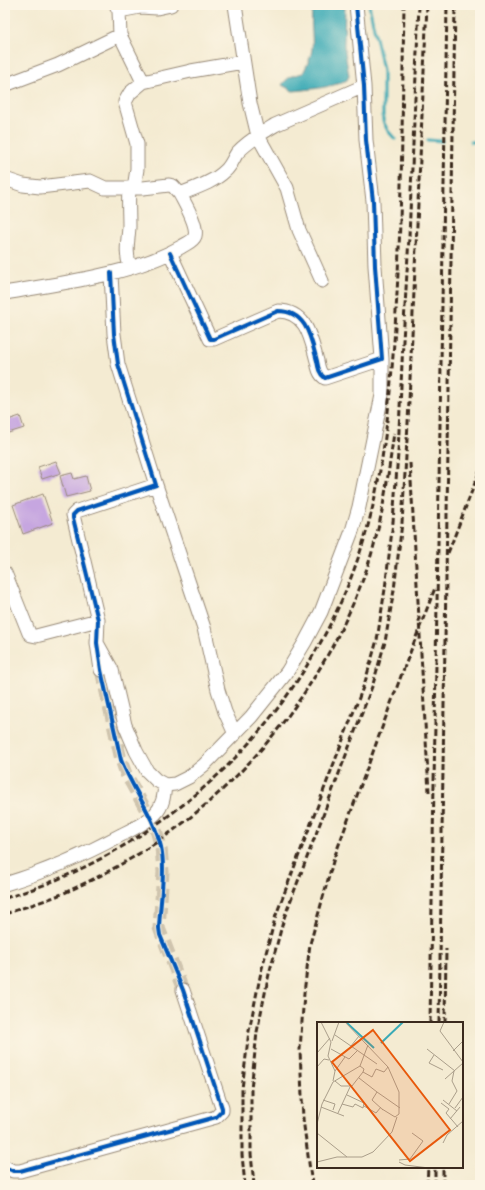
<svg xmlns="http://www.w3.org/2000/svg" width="485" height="1190" viewBox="0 0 485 1190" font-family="'IM FELL Double Pica',serif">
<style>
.water{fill:#3aaab6;stroke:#3a6a6a}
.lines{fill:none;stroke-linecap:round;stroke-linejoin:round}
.stream{stroke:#3aaab6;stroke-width:3}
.building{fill:#c6a6e0}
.minor-tunnel{stroke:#cfc4ae;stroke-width:13;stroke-dasharray:13 6;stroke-linecap:butt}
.minor-casing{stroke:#988a78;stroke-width:15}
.minor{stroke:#fff;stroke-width:13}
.rail{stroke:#3b2a1e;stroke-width:3;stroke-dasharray:6 3;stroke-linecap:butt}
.cycleway-casing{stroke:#fcf5e5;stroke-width:6}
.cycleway{stroke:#0057b8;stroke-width:4}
.inset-river{fill:none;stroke:#3aaab6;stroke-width:2}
.inset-road{fill:none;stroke:#aa9e8a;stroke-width:1}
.view{fill:#e8590c;fill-opacity:0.15;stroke:#e8590c;stroke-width:2}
.inset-edge{fill:none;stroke:#3b2a1e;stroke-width:2}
</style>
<rect width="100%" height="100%" fill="#fcf5e5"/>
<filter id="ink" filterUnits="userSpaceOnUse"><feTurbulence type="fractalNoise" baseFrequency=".025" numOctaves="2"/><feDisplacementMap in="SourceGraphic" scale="8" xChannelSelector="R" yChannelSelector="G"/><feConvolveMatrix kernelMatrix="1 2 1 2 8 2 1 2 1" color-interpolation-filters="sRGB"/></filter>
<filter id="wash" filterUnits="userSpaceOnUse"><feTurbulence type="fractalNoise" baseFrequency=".012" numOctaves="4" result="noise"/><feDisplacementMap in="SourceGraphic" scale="16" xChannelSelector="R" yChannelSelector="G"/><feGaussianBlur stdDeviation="0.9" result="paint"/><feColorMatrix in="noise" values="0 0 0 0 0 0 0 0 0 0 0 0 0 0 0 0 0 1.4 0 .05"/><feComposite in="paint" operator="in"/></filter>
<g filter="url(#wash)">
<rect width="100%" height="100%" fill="#f4ebd2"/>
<path class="water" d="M315 5H345L344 46 349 76 347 80C331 88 311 89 293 91L282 85C287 77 294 75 303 73 307 65 311 57 312 49 314 36 308 16 315 5Z"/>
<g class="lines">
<path class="stream" d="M369 5 383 70V121L388 131 395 139
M428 140 442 141
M471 142H480"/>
</g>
<g id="blocks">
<path class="building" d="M20 416 24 428 5 434V421Z
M56 461 61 473 42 479 38 467Z
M72 473 74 479 86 476 90 491 66 497 60 476Z
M43 494 53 523 23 534 13 505Z"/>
</g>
</g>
<g filter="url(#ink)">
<use href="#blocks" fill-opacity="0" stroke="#988a78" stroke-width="1"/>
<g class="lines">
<path class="minor-tunnel" d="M101 670 121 760 126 774 147 812 156 830 161 847 163 872 159 928 183 990"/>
<g class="minor-casing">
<path id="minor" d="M116 5 119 11 120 35 143 82 191 71 243 62
M235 5 250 103 258 136 287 188 299 230 322 281
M119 11 140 7 157 8 171 5
M5 85 58 65 120 35
M5 179 23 185 40 187 90 181 105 188H143L169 185 173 186 180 194C195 188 214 182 225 171 231 166 233 159 237 153 248 141 262 133 275 125L364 86
M129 188C128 201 129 214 129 227 128 243 125 251 130 267
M134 188 137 169V144L125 102 130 93 143 82
M170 253 210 339H214L278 311C307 311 311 339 317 361 318 367 319 374 325 378L382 359 375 266 373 201 366 140 364 86 356 5
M5 293C60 283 132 275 181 247 185 244 193 242 195 236 198 225 185 204 180 194
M156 485 204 628 218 690 225 712 235 734
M5 573 29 633 31 635 36 636 98 620
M97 643 112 670 125 725 136 751 147 771 156 780 165 785 175 784 189 777 204 765 251 717 287 672 305 642 321 612 352 531 359 507 382 395V359
M101 670 97 643 98 620 73 515 77 511 156 485 118 364 114 334 111 273
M5 884C45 872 84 855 121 835 133 829 146 823 155 814 163 806 164 796 165 785
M5 1167 13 1171H20L216 1117 222 1111V1108L183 990"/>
</g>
<use href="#minor" class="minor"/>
<path class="rail" d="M410 463 429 792
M448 553 480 470
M5 898C71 879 130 846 184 804 267 739 332 644 363 543 383 478 389 410 394 342 402 230 402 117 404 5
M5 914C30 905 56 898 79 886 189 835 274 753 332 647 350 613 367 575 376 537 385 503 389 467 394 433
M430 1023 447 5
M439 1023 455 5
M445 1023 446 949
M245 1185 242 1155V1089L249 1031 261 972 276 915 365 682 377 640 385 589 393 522 398 453 403 341 409 237 419 5
M254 1185 251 1154V1090L257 1032 269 974 284 918 373 684 385 642 394 590 402 523 408 423 427 5
M312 1185 303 1119 300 1050 304 993 310 944 334 858 401 676 435 588
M427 1185 428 1167
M435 1185V1167
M443 1185V1167"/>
<g class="cycleway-casing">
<path id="cycleway" d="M170 253 210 339H214L278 311C307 311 311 339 317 361 318 367 319 374 325 378L382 359 375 266 373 201 366 140 364 86 356 5
M5 1167 13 1171H20L216 1117 222 1111V1108L183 990 160 935 159 928C160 903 166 870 161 847 154 816 133 790 121 760L101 670 97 643 98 620 73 518V515L77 511 156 485 118 364 114 334 111 273"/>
</g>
<use href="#cycleway" class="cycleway"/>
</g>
</g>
<g transform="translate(317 1022)">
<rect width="146" height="146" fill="#f4ebd2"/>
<path class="inset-river" d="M30 1 57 26M64 21 86 0"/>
<path class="inset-road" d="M4 0 14 20 11 34 18 49 16 59M28 0 71 45 67 50 59 47 55 55 46 50M127 0 123 9 146 40M18 13 60 42M15 19 22 0M34 24 42 14M14 27 32 37 40 29M110 27 138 49M136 29 146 19M0 31 13 16M117 33 112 41 126 48M0 45 7 37 12 38M18 49 28 35M42 56 60 70 55 78 66 88M128 57 146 41M18 59 24 64H35L46 50 47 47 43 44M60 70 83 86M6 78 18 82 16 88M126 78 140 89M124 81 132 87 129 91 141 105M25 82 36 85 38 82 46 86 47 81 30 73M132 82 140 69 135 59 137 49M47 84 59 91 64 85M4 85 27 94M138 86 146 75M65 87 78 95 82 92V70L71 45M21 91 33 65M133 97 143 85M0 102 5 82 16 60 43 44 51 23M0 111 30 135M126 121 130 113 146 99M82 138 93 137 106 119 95 111M0 140 20 135H45L56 130 75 110 80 95M82 140 88 143 112 146"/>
<path class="view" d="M56 8 133 108 93 139 15 40Z"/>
<rect width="146" height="146" class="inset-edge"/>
</g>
<rect width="485" height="1190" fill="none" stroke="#fcf5e5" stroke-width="20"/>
</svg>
